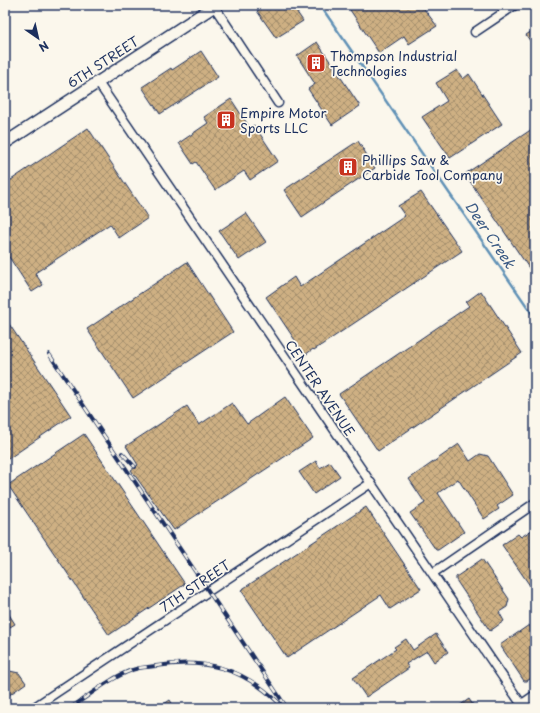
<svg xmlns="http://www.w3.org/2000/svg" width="540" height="713" viewBox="0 0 540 713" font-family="'Playpen Sans',sans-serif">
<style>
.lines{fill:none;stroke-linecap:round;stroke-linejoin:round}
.stream{stroke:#6191b6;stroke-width:2.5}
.building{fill:url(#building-cross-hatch);stroke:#1b2f5e}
.street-casing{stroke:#1b2f5e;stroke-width:11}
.secondary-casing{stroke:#1b2f5e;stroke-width:14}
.street{stroke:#fbf7ec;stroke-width:8}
.secondary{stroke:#fbf7ec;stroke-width:11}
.rail-casing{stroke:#1b2f5e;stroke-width:4}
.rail{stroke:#fbf7ec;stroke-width:2.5;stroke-dasharray:8;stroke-linecap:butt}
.labels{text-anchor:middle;stroke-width:3.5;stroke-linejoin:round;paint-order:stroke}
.poi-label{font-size:13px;fill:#1b2f5e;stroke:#fbf7ec;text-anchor:start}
.street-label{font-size:13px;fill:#1b2f5e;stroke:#fbf7ec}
.water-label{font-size:14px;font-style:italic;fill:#385883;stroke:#fbf7ec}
</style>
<defs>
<pattern id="building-cross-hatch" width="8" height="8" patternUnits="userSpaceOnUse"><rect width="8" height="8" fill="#ceb083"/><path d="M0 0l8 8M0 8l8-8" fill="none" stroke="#a6906e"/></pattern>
</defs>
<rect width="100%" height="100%" fill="#fbf7ec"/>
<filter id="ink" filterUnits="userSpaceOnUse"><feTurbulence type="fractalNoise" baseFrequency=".025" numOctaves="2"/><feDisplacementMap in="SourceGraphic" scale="8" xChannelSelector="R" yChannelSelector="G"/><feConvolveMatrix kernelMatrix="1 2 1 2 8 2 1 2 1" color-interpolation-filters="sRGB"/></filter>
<g filter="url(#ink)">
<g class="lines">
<path class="stream" d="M320 5 535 318"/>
</g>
<path class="building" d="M267 5H292L303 21 276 38 257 11Z
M357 5H421L437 26 409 44 404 36 379 53 350 10Z
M535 29V48L526 35Z
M317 42 360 106 332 125 308 89 315 84 297 56Z
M201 51 218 77 160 114 142 87 171 68 172 70Z
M457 70 463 79 469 74 502 124 450 158 422 117 447 101 436 83Z
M231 99 250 128 254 125 278 161 250 180 244 171 215 190 196 162 193 164 179 143 208 123 204 117Z
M535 127V277L465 174Z
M88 128 148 218 119 238 110 224 35 273 43 285 32 292 5 251V184Z
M358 141 375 168 302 217 284 190Z
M421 192 462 251 314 350 313 349 305 355 266 297 294 277 300 287 405 216 398 206Z
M246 213 266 242 239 260 219 231Z
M187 262 233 332 133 398 87 329Z
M481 291 522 353 378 451 339 394 469 306 466 302Z
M5 318 71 416 5 461Z
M285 397 313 438 174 530 131 470 138 465 126 446 187 406 199 425 232 403 247 424Z
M84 434 185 584 109 635 8 485Z
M459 444 470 461 480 454 488 456 513 495 497 506 499 509 484 519 458 479 438 493 464 532 438 550H436L410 513 425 503 409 479Z
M316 461 320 468 330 462 340 476 314 494 299 472Z
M366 507 421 589 390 609 381 595 287 658 241 590Z
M535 528V593L502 545 518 534 521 537Z
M482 559 509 599 507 607 499 612 504 621 490 631 456 580V577Z
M5 608 15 624 5 630Z
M529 625 535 634V676L527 681H524L500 645Z
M436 634 448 652 434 662 427 651 406 664 409 668 366 697 353 678 396 649 394 647 406 639 413 650Z
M5 670 19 673 26 683 5 698Z
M469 699 475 708H456Z
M170 700 175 708H158Z"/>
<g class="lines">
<g class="street-casing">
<path id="street" d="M214 6 278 103
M475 32 515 5
M97 81C239 291 383 499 524 708
M433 573 535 503
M522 704 535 695
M33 708 371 483"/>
</g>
<g class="secondary-casing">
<path id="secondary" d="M5 143 216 5"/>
</g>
<use href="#street" class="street"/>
<use href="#secondary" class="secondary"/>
<g class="rail-casing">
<path id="rail" d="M49 354 287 708
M122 453 135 467
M70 708C90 695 110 678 132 670 139 667 148 667 156 666 205 658 243 668 279 703"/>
</g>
<use href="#rail" class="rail"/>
</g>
</g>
<defs>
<g id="building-square" transform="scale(1)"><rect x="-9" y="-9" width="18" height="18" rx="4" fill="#c8321e" stroke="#fbf7ec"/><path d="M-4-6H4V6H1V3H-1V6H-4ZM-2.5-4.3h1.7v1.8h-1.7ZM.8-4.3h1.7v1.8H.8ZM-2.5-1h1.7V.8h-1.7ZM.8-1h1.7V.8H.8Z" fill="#fff"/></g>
</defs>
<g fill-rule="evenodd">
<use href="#building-square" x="316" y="63"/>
<use href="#building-square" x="226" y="120"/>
<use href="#building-square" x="348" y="167"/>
</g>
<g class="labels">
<g class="poi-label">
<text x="330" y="61">Thompson Industrial<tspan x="330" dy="15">Technologies</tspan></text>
<text x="240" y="118">Empire Motor<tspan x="240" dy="15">Sports LLC</tspan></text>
<text x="362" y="165">Phillips Saw &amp;<tspan x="362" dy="15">Carbide Tool Company</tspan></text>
</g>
<g class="street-label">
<text transform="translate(103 62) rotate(-33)" y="5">6TH STREET</text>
<text transform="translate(320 388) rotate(56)" y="5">CENTER AVENUE</text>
<text transform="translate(195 586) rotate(-34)" y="5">7TH STREET</text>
</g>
<g class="water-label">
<text transform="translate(490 235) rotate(56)" y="5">Deer Creek</text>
</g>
</g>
<rect width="540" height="713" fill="none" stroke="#fbf7ec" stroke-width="20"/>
<rect x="10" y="10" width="520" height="693" fill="none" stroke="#1b2f5e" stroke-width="1.5" filter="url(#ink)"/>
<g transform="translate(38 38) rotate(146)" stroke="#fbf7ec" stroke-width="3" paint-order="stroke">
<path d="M0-3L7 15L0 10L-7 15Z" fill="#1b2f5e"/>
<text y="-6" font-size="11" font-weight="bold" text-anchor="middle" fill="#1b2f5e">N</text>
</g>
</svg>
